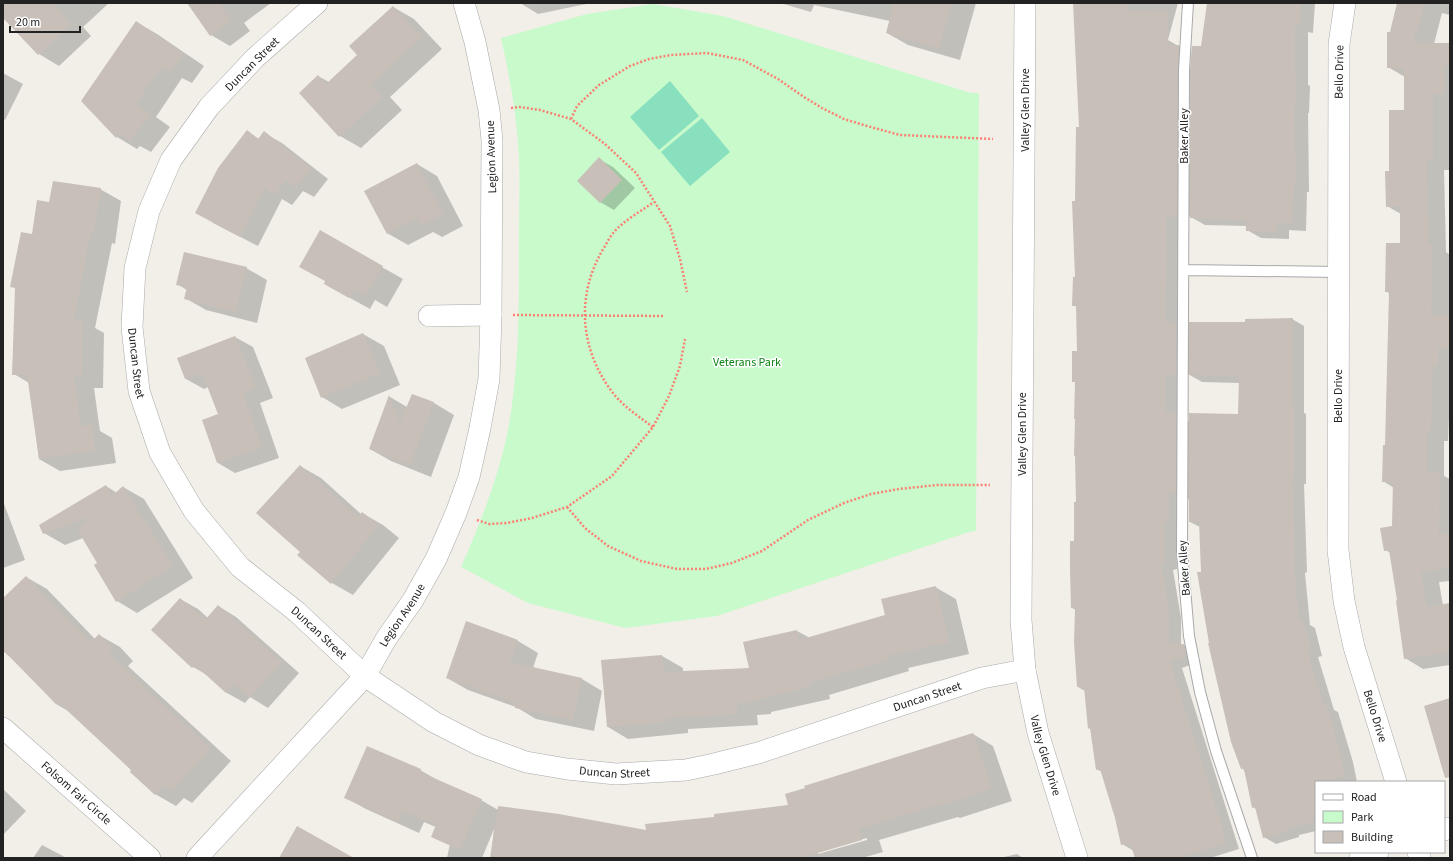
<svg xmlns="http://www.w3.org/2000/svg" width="1453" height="861" viewBox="0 0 1453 861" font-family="'Source Sans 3',sans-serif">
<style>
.park{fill:#c8facc}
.pitch{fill:#88e0be}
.shadow{fill:#0003;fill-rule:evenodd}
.building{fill:#c7bfb8}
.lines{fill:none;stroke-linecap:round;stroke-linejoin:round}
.service-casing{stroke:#a9a9a9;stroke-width:12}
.minor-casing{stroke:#a9a9a9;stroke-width:22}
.path{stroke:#fa8072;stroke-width:2.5;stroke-dasharray:2 2;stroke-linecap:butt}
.service{stroke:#fff;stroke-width:10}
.minor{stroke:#fff;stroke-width:21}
.labels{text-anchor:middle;stroke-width:3;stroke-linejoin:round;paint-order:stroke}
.street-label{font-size:12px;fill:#222;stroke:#fff}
.park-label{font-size:12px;fill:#0c8416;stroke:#fff}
</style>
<rect width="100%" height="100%" fill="#f2efe9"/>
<path class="park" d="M653 4 723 16 971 93H979L976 531 969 532 717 616 625 628 528 603 461 567C480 524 497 481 507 435 520 369 519 301 519 233 519 208 520 183 519 158 517 117 510 78 501 38L587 14Z"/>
<path class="pitch" d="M670 81 699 116 659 150 630 117Z
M702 118 730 152 690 186 661 152Z"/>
<path class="shadow" d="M3 3H109L83 27 91 36 59 66 39 54 3 16Z
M188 3H271L244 23 250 31 230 46 211 35Z
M520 3H591L538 14Z
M780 3H976L960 60 908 45 887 33 890 21 814 5 811 12Z
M1078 3H1178L1168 40 1180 47V52L1182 53 1180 127 1191 134 1208 3H1315L1313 33 1308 32V85L1310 86 1309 113H1308L1309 192H1307L1306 231 1289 230V239L1261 238 1247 230V226L1205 225 1189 216V224L1178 223V324L1190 332 1246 323 1292 319 1304 326V413L1306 414V484H1304L1307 572 1305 573 1310 625 1315 628 1322 656 1318 657 1334 710 1338 712 1353 762 1357 782H1316V831L1299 835V837L1276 844 1264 837 1256 809 1253 807 1244 770 1242 768 1202 573 1200 527 1190 522V499L1181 500V529H1176L1177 569 1173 570 1181 618V645H1184L1196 652 1198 662 1182 668 1239 849 1210 858H1136L1134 851 1122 844 1116 818 1102 772 1097 769 1091 729 1089 728 1085 691 1078 687 1076 610 1072 608 1077 503 1076 383 1073 381 1078 352 1077 307 1073 305 1076 278V202L1080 128ZM1188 374 1202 382 1240 383 1239 415 1190 422 1177 415 1178 381H1188Z
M1399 3H1450V15L1442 13 1434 44H1450V170H1444L1446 252 1450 255V391L1448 441H1444V476L1450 479V581L1439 582 1443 606 1450 604V665L1423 669 1405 658 1398 601 1391 553 1385 550 1393 526 1394 488 1383 481 1386 446 1390 294 1386 291 1401 244V214L1387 206 1390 172 1405 111V77L1388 67 1391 33Z
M393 7 414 19 442 49 390 97 402 110 361 148 340 136 300 93 318 76 329 82 358 55Z
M136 22 157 34 204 66 192 83 182 78 156 117 170 127 151 152 140 146 137 149 117 137 83 101Z
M3 73 23 84 5 120 3 119Z
M247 131 259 139 264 133 282 143 328 179 314 197 303 191 292 205 282 199 258 246 213 223Z
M599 159 613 167 635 188 614 210 600 202Z
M417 164 437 176 463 226 442 237 433 232 408 245 387 233Z
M100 189 121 201 115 244 112 243 95 328 104 333 103 388H94L100 431 112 438 116 463 60 471 39 459 29 383 14 374 33 236 50 203Z
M320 232 403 279 387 307 375 300 370 309 325 284 326 281Z
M246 268 267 280 257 323 206 310 185 298 187 290 177 284Z
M363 334 384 346 400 385 342 409 322 397Z
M235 337 253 347 273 398 260 403 279 458 235 473 218 463 219 415 208 387 204 389 186 379 178 359Z
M412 395 434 403 454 415 431 477 391 461 370 449 390 397 407 407Z
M300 466 321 478 361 514 362 513 383 525 399 538 353 595 332 583 301 552Z
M106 486 117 493 123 487 144 499 193 578 137 613 117 601 99 564 83 538 65 545 44 533Z
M3 501 25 560 3 568Z
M26 577 47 589 95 639 99 635 120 647 133 661 128 666 231 761 192 803 184 798 176 806 155 794 133 770 70 712 56 704 14 660 3 651V599Z
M935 587 956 599 969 654 908 668 909 671 829 695 830 699 771 712V714L757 715 758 725 688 729V733L628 739 608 727 602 661 662 656 683 668V672L750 669 797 631 810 638 886 616Z
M180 599 198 609 208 618 218 606 236 617 299 673 268 708 250 697 245 703 227 693 209 676 193 667Z
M467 622 518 641 538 653 533 668 582 679 602 691 594 731 536 719 516 707 468 690 447 678Z
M973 734 993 746 1012 801 960 818 958 817 879 840 883 852 862 858H806L804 857V858H650L715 817 790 805ZM867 838V840L818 854V852Z
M420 770 441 782 481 800 498 810 642 858H491L494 829 482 858H447L452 834 424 822 419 833 366 809 346 798Z
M3 789 26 811 3 835Z
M42 845 63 856 65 858H33Z
M1017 854 1023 858H1000Z"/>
<path class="building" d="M3 3H52L71 24 38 55 3 18Z
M187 3H219L231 20 210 36Z
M894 3H952L939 49 886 33Z
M1073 3H1128V10L1168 11V45H1179L1178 70 1177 217H1166L1167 261 1165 303 1166 323H1176V375H1166L1165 413H1176V492L1169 493V522H1164L1165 562 1161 563 1169 610V645L1184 644 1186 656 1170 661 1227 843 1186 855 1187 858H1135L1130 843 1121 845 1115 818 1100 769 1096 770 1090 728 1088 729 1084 687H1077L1074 642 1075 608H1071L1070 570V541H1074V502H1076L1075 456H1074L1075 419H1074L1075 382H1072V351H1077L1076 306H1072L1073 277H1075L1072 201H1075L1076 127H1079Z
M1207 3H1301L1300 25H1295V77H1296V106H1294L1296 185H1294L1292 223H1276V232L1246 231V220L1190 218V70L1192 46H1201Z
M1397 3H1425L1413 43H1450V66H1444V94H1433V160H1427L1428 244H1433L1431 316H1450V348H1438V366H1433L1431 431H1427V472H1440L1439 535 1450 533V568L1421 572 1427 607 1450 603V652L1404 659 1396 601 1397 600 1389 550 1384 551 1380 528 1392 526 1393 482H1382L1383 445H1385L1389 292H1385L1386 243H1400V206L1386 207 1385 171H1389V110H1404V68H1387V32H1390Z
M393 6 422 37 370 85 382 97 339 137 299 93 318 75 326 84 357 55 349 46Z
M136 21 184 54 171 72 162 66 136 104 150 114 130 141 119 133 116 138 81 101Z
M247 130 258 139 264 131 311 168 296 188 286 180 274 195 265 188 240 237 195 213 218 168Z
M599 157 622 180 600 203 577 181Z
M417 163 443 214 421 226 417 218 387 234 364 191Z
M53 181 101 188 94 233 91 232 74 320H83L82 376H74L81 426 92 425 95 451 39 459 27 375H12L15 288 10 287 21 232 32 234 37 200 49 202Z
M320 230 383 266 366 296 354 289 349 298 324 284 325 281 299 267Z
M184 252 247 267 236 312 184 299 187 287 176 285Z
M1293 318 1292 406H1294V478H1293L1295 566H1294L1299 621 1303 620 1311 649 1307 650 1323 705 1326 704 1341 755 1345 777 1316 782V822L1287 828 1288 831 1263 838 1255 807 1252 808 1244 768 1241 769 1231 742 1208 643H1209L1197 572H1201L1199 522H1189V413L1238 414 1239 376 1189 375V322H1245V319Z
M363 333 380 373 321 398 305 358Z
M235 336 256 388 243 393 262 448 217 463 202 420 218 414 202 373 185 379 177 358Z
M412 394 434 402 410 465 369 449 389 395 400 422Z
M300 465 358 517 362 512 379 525 331 584 297 555 300 552 256 513Z
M106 485 112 496 123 486 173 566 116 602 94 565 97 563 77 529 90 517 43 534 39 525Z
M26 576 91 642 99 634 113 649 108 653 211 749 171 792 164 785 155 795 130 772 131 770 58 702 56 704 3 650V598Z
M936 586 949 642 887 656 888 660 809 683 810 687 751 701V703H737V714L668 718V722L607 727 601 660 662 655 664 672 749 668 743 642 797 630 799 640 885 615 881 599Z
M180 598 205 620 218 605 282 662 250 698 234 684 226 693 195 665 192 668 151 630Z
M466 621 518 640 510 662 582 678 573 720 515 708 516 703 446 678Z
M1450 698V777L1445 778 1424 706Z
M973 733 992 789 938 807V805L859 829 862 840 801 858H490L498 806 559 814 646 830 645 824 714 817V814L788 805 785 794 805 788 804 786Z
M367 746 421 769 420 772 482 799 460 850 431 837 436 825 403 811 398 822 344 798Z
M297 826 354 858H279Z"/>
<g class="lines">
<g class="service-casing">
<path id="service" d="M1188 3 1184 70 1182 552 1189 636 1200 692 1216 751 1252 858
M1183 270 1338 272"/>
</g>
<g class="minor-casing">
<g id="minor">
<path id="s1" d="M317 3 255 58 209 107 171 160 149 211 135 268 132 327 139 391 160 453 194 511 240 567 297 612 365 676 434 722 479 745 526 762 567 769 616 774 686 770 714 764 758 753 982 678 1025 670"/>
<path id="s2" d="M1025 3 1021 620 1025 670 1038 733 1077 858"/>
<path id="s3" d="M1345 3 1339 44 1338 550 1344 601 1354 647 1396 782"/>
<path d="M429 316 491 315"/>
<path id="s4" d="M3 728 150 858"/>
<path d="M1444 830 1450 828"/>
<path d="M1418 852 1420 858"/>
<path id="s5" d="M197 858 365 676 386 639 413 600 436 559 456 513 469 477 480 428 489 379 491 315 492 140 489 110 475 42 464 3"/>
<path d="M1360 858 1378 852"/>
</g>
</g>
<path class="path" d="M511 108 520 107 540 110 571 119 605 144 636 173 670 226 680 259 687 292
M571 119 577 106 599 85 630 66 649 59 671 55 707 53 743 60 778 79 804 97 822 108 844 119 867 126 900 135 993 139
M513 315 664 316
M653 427C638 416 621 405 610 389 579 346 576 292 605 246 608 241 611 235 615 231 622 222 644 209 654 202
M567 507 585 528 608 546 641 561 677 569H706L732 563 762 551 808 520 844 503 871 494 899 489 937 485H990
M477 520 489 524 507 523 532 518 567 507 612 476 653 427 669 396 680 366 685 339"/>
<use href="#service" class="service"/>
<use href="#minor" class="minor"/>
</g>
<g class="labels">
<g class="street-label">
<text transform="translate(252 64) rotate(-45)" y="4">Duncan Street</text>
<text transform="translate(1339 72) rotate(-89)" y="4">Bello Drive</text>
<text transform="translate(1025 110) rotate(-90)" y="4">Valley Glen Drive</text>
<text transform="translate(1184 136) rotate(-90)" y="4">Baker Alley</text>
<text transform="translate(491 157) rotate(-92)" y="4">Legion Avenue</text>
<text dy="4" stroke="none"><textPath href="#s1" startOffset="425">Duncan Street</textPath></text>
<text transform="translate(1338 396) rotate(-90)" y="4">Bello Drive</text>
<text transform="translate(1022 434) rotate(-90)" y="4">Valley Glen Drive</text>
<text transform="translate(1184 568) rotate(-94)" y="4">Baker Alley</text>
<text dy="4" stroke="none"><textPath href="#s5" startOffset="319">Legion Avenue</textPath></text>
<text dy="4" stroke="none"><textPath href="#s1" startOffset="761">Duncan Street</textPath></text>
<text dy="4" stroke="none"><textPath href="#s1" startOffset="1421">Duncan Street</textPath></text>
<text dy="4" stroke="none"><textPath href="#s3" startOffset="718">Bello Drive</textPath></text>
<text dy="4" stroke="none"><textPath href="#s2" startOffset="755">Valley Glen Drive</textPath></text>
<text dy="4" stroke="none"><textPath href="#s1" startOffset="1097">Duncan Street</textPath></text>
<text dy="4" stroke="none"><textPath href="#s4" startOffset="98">Folsom Fair Circle</textPath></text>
</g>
<g class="park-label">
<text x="747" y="366">Veterans Park</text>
</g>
</g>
<rect width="1453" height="861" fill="none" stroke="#222222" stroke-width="8"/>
<rect x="1315" y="781" width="130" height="72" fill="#ffffff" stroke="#a7a7a7"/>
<rect x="1323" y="794" width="20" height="6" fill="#ffffff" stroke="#a7a7a7"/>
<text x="1351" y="801" font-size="12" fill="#222222">Road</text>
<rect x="1323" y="811" width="20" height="12" fill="#c8facc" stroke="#a7a7a7"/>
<text x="1351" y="821" font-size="12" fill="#222222">Park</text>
<rect x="1323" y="831" width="20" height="12" fill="#c7bfb8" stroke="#a7a7a7"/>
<text x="1351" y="841" font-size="12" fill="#222222">Building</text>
<path d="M10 26v6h70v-6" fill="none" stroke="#222222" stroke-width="2"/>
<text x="16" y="26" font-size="12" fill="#222222" stroke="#ffffff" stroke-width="3" paint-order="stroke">20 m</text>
</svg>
